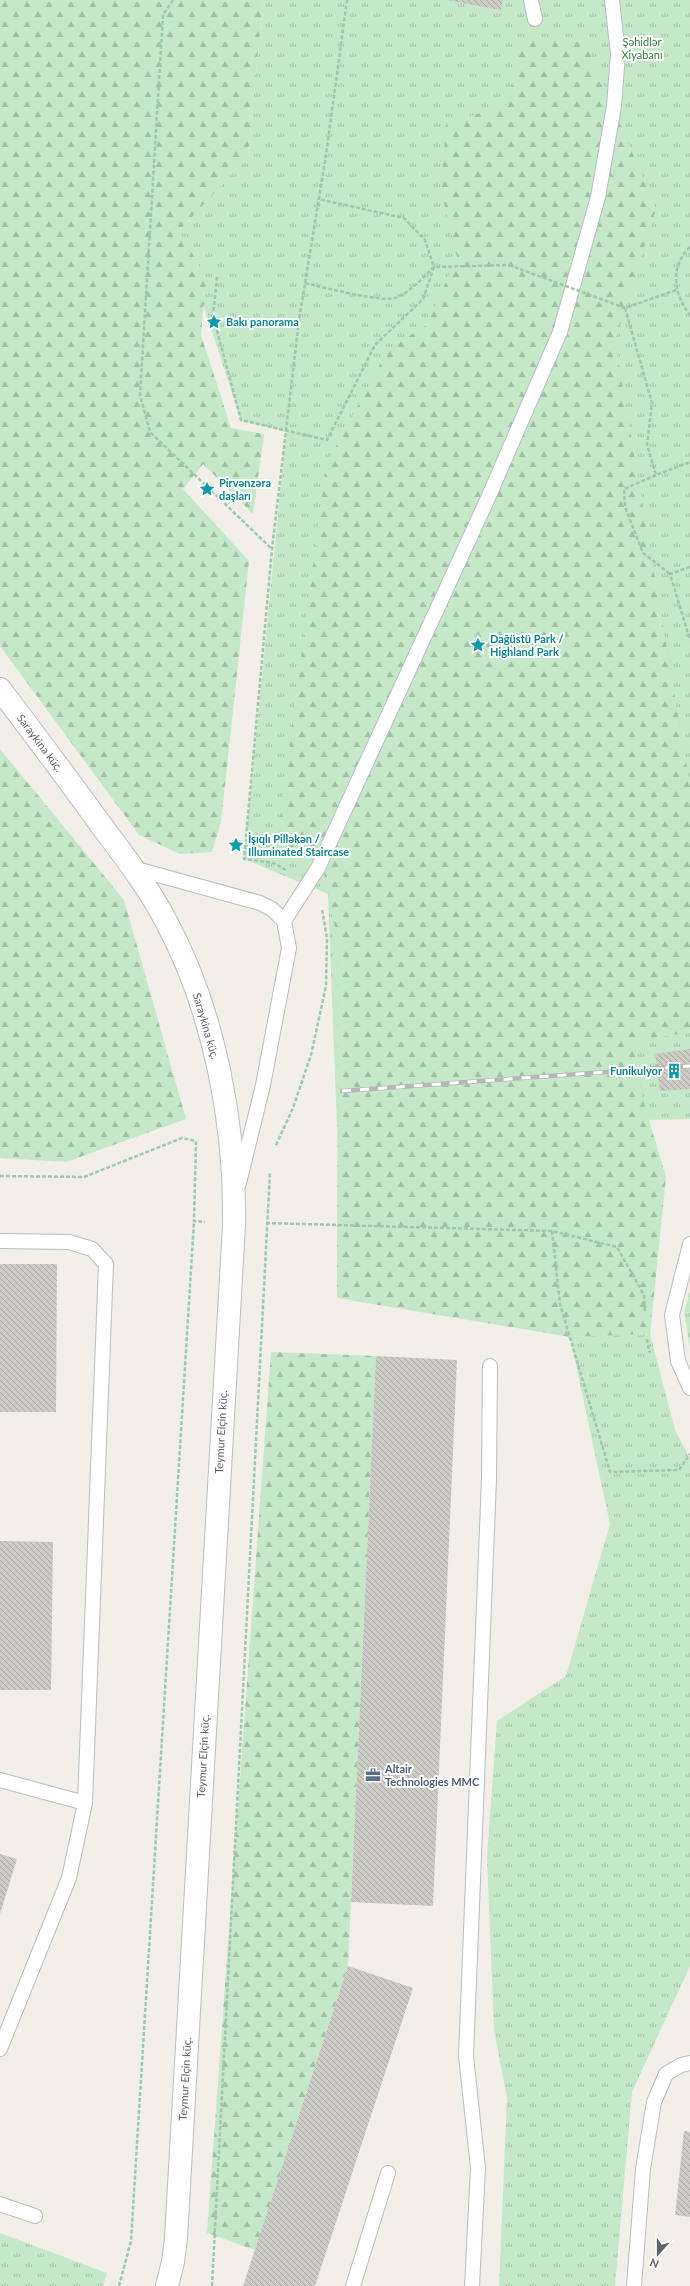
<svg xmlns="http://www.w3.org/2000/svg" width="690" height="2286" viewBox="0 0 690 2286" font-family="Lato,sans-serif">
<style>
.grass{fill:url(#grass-tufts)}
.forest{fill:url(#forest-firs)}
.building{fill:url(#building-back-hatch)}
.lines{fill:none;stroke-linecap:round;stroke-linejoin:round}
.lane-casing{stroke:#babcc1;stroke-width:16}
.secondary-casing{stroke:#bbbdc3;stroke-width:24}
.path{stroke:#9ec8ae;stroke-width:2.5;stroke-dasharray:4 2;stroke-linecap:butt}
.lane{stroke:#fff;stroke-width:14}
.secondary{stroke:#fff;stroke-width:22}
.rail-casing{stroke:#b6b6b7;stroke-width:4.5}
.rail{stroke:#fff;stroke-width:3;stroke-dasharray:9;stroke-linecap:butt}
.path-bridge{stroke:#9ec8ae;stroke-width:2.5;stroke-dasharray:4 2;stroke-linecap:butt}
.labels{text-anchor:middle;stroke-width:4;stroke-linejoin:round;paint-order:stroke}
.park-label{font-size:11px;fill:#34813e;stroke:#fff}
.culture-label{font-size:11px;font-weight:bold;fill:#0d838f;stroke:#fff;text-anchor:start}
.street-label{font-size:11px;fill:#5f6267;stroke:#fff}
.service-label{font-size:11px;font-weight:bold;fill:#4e5e75;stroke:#fff;text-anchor:start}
</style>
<defs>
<pattern id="grass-tufts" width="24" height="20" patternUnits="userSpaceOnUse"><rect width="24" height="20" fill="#c5e8c8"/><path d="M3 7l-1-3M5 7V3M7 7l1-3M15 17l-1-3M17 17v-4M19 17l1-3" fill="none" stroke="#a3bfa6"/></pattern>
<pattern id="forest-firs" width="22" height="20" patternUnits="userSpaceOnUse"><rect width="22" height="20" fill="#c5e8c8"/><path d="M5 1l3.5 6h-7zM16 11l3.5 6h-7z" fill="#a3bfa6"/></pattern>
<pattern id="building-back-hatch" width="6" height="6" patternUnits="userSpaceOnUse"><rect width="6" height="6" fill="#cccbc4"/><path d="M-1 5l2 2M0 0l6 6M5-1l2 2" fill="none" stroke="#a9a8a3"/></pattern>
</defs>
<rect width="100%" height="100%" fill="#f1efe7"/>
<path class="grass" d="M263 0H690V1119L337 1127 328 894 244 859 286 432 241 420 179 231 248 156Z
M690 1291V1347L684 1313Z
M650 1334 675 1430 690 1459V1966L632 2092 615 2286H499L507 2098 494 2030 487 1856 497 1721 566 1676 610 1524 570 1337Z
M0 2233 107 2273 103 2286H0Z"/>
<path class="forest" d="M0 0H263L248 156 179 231 206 277 201 335 231 428 264 434 253 514 203 464 183 489 249 561 221 822 212 852 180 854 139 835 0 646Z
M521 37 584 38 656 209 615 341 690 786V1032L636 1041 641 1093 666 1177 650 1334 570 1337 337 1298 338 942 324 873 277 843 326 465 388 349 427 325 457 257 441 191 446 124 509 104Z
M0 749 124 900 186 1119 66 1162 0 1158Z
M271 1352 376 1356 348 1966 255 2250 207 2233Z"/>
<path class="building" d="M447 0H503L501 10Z
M690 1049V1089L660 1091 655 1054Z
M0 1264H57L56 1412H0Z
M376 1356 457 1360 433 1906 351 1902Z
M0 1541 53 1542 51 1690H0Z
M0 1854 17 1859 0 1914Z
M348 1966 413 1988 315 2286H243Z
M684 2131 690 2132V2217L675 2215Z"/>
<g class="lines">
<g class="lane-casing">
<path id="lane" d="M531 0 535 19
M133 868 260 903 272 909 284 921 289 948 263 1085 239 1183
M284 921 318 868 488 498 560 332 598 197 614 106 618 54 612 0
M0 1241 69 1242 92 1249 106 1264 85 1803 69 1878 0 2049
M690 1244 672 1315 678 1361 690 1388
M0 1780 85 1803
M0 2204 35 2216
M353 2286 388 2173
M472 2286 478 2168 466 2056 489 1479 490 1366
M634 2286 643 2169 654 2102 666 2074 681 2065 690 2063"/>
</g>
<g class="secondary-casing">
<path id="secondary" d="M0 689C34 734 68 779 101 825 125 857 149 888 167 923 214 1011 236 1125 234 1225L176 2238 173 2262 167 2286"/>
</g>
<path class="path" d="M173 0 163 15 140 395 150 432 272 549
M690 247C669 267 674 295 690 315
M217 277 213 316 241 420 327 440 375 345 423 299 434 267 425 240 404 218 318 199
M305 283C323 287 384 304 398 297 412 290 423 278 434 267L509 265
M676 290 625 308 652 403 647 445 656 475 690 462
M656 475 624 489 625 507 643 553 670 574
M690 567 670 574 690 640
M286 870 274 863 244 859 272 549 299 320 326 155 347 0
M276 1145 293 1108 311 1055 326 986 327 938 322 910
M0 1176 84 1177 182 1138 196 1141 194 1221 205 1222
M266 1223 552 1231 617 1247 644 1295 645 1312
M552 1231 560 1304 610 1472 679 1470 690 1454
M647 1339 649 1351 651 1352
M119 2286 131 2241 194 1221
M212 2286 270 1172"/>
<use href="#lane" class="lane"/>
<use href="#secondary" class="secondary"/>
<g class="rail-casing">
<path id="rail" d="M342 1091 690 1066"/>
</g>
<use href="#rail" class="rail"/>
<path class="path-bridge" d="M509 265 625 308"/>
</g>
<defs>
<g id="sight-bare" transform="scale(1.2)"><path d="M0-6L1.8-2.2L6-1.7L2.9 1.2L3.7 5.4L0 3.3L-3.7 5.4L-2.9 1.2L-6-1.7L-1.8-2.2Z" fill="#0f9aa8" stroke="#fff" stroke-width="2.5" paint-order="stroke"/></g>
<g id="building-bare" transform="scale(1.2)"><path d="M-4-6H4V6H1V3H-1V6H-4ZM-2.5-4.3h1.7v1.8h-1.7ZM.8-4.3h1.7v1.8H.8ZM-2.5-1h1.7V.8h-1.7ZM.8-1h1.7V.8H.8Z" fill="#0f9aa8" stroke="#fff" stroke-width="2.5" paint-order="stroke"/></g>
<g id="office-bare" transform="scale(1.2)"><path d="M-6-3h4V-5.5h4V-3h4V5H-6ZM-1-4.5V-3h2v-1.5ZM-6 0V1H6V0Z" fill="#5c6f8a" stroke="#fff" stroke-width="2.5" paint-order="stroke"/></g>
</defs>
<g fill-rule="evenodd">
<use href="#sight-bare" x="214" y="322"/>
<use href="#sight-bare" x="207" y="489"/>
<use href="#sight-bare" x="478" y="645"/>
<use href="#sight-bare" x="236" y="845"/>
<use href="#building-bare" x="674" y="1071"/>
<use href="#office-bare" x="373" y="1775"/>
</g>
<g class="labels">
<g class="park-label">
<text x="642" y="46">Şəhidlər<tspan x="642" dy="13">Xiyabanı</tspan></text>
</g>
<g class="culture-label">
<text x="226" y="326">Bakı panorama</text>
<text x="219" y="487">Pirvənzəra<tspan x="219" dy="13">daşları</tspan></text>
<text x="490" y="643">Dağüstü Park /<tspan x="490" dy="13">Highland Park</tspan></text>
<text x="248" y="843">İşıqlı Pilləkən /<tspan x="248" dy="13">Illuminated Staircase</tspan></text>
<text x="662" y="1075" text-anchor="end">Funikulyor</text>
</g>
<g class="street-label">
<text transform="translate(40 743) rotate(53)" y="4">Saraykina küç.</text>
<text transform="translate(206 1026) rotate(74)" y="4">Saraykina küç.</text>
<text transform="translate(221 1432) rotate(-87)" y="4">Teymur Elçin küç.</text>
<text transform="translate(203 1756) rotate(-87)" y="4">Teymur Elçin küç.</text>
<text transform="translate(185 2079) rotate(-87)" y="4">Teymur Elçin küç.</text>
</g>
<g class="service-label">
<text x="385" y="1773">Altair<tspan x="385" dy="13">Technologies MMC</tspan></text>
</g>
</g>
<g transform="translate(658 2254) rotate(201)" stroke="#ffffff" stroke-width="3" paint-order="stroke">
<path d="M0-3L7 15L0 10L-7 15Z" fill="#5f6267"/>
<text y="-6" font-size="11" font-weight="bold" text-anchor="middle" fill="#5f6267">N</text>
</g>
</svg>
